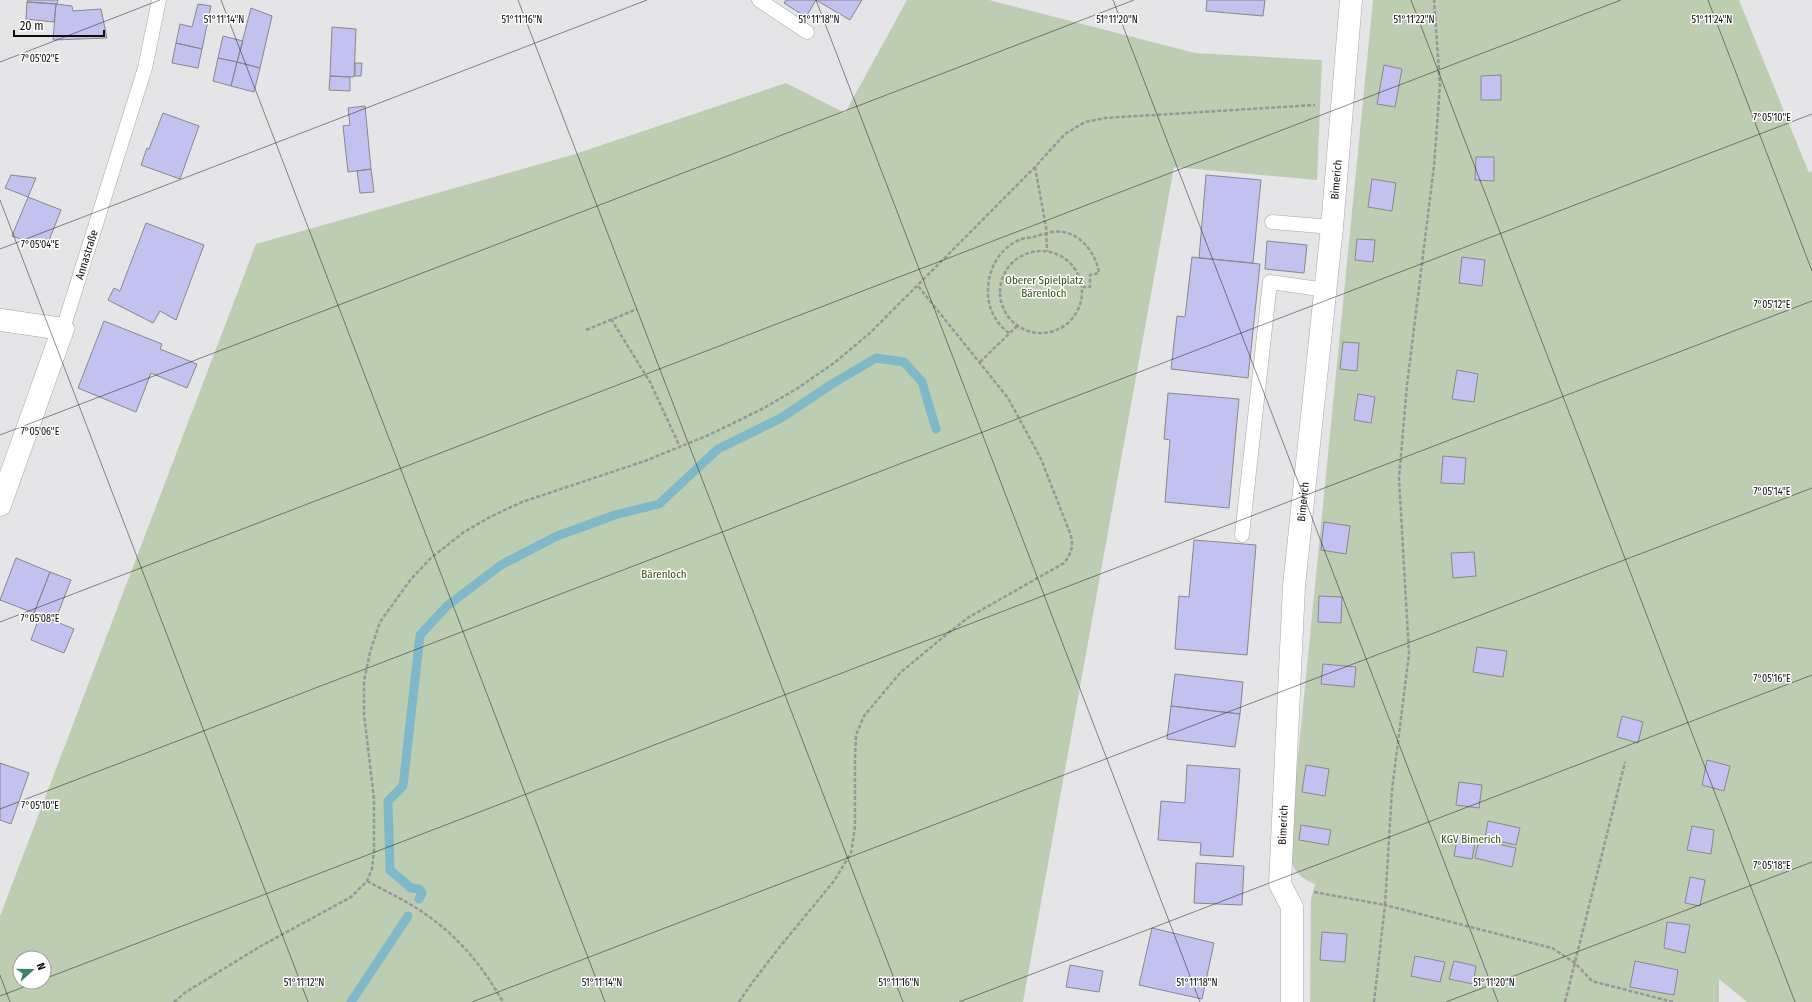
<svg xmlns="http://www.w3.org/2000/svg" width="1812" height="1002" viewBox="0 0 1812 1002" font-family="'Fira Sans Condensed',sans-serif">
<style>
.green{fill:#bdcdb1;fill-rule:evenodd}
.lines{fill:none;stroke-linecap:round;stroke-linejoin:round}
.stream{stroke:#7fb8c9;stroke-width:9}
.building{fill:#c2c1ef;stroke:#88888a}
.lane-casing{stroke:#a7a7a9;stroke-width:15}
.street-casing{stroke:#a7a7a9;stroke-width:23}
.path{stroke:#979798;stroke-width:2.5;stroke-dasharray:4 2;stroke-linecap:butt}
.lane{stroke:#fff;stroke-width:14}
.street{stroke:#fff;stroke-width:22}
.ticks{fill:none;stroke:#0c0c0d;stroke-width:1;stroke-opacity:0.45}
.labels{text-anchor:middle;stroke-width:3;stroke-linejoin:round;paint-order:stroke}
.street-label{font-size:11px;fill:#0c0c0d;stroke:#fff}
.park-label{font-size:11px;fill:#324e11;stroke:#fff}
.ticks-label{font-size:10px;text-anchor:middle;fill:#0c0c0d;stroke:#fff;stroke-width:3;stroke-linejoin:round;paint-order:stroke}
</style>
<rect width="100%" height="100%" fill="#e5e5e7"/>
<path class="green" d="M907 0H989L1195 53 1322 60 1317 180 1174 167 1023 1002H0V916L256 244 572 155 786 83 845 113ZM20 958H44V982H20Z
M1373 0H1739L1809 173 1812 171V1002H1747L1719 979V1002H1310L1311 899 1315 884C1298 878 1289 865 1289 848Z"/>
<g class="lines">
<path class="stream" d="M419 899 422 893 419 889 411 888 390 870 388 801 403 786 420 635 447 606 501 565 557 536 615 515 659 504 718 449 781 418 832 384 876 358 904 362 922 382 936 429
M351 1002 408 916"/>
</g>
<path class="building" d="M28 0H58L57 4 27 2Z
M786 0H816L806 17 784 3Z
M816 0H862L850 20Z
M1207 0H1265L1263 16 1206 11Z
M27 2 56 4 54 22 26 19Z
M56 4 72 6 73 11 101 9 107 38 53 40Z
M198 4 211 6 202 49 176 43 180 24 192 27Z
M251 8 272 16 260 68 237 62Z
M332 27 356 29 354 77 330 76Z
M223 36 243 41 237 62 218 58Z
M176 43 202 49 198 68 172 63Z
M218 58 237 62 231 86 213 81Z
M237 62 260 68 254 92 231 86Z
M355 63H362L361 76H355Z
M1384 65 1402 69 1395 107 1377 104Z
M1501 75V100H1481V76Z
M330 76 350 77V91L329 90Z
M365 106 371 169 348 172 343 126 350 125 348 108Z
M163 113 199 126 180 179 141 165 147 148 149 149Z
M1476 157H1494V181L1475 180Z
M371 169 374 192 360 193 357 171Z
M11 175 36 178 28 197 5 188Z
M1206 175 1261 180 1253 263 1199 258Z
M1372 179 1396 183 1392 211 1368 207Z
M28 197 61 210 46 248 12 236Z
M146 223 204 245 176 320 160 311 153 323 108 300 114 288 120 291Z
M1357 239 1375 240 1373 262 1355 260Z
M1267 241 1307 245 1304 273 1265 269Z
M1192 257 1260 264 1248 378 1171 369 1177 316 1185 317Z
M1462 257 1485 260 1482 286 1459 283Z
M104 321 162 344 160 349 197 364 187 388 151 373 136 412 78 388Z
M1343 342 1359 343 1357 371 1340 369Z
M1457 370 1478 374 1474 402 1452 399Z
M1168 393 1239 399 1229 508 1165 502 1170 440 1164 439Z
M1358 394 1375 397 1371 423 1354 420Z
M1443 456 1466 458 1464 484 1441 483Z
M1324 522 1350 526 1346 554 1321 550Z
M1194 540 1256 545 1247 655 1175 649 1179 596 1189 597Z
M1474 552 1476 576 1453 578 1451 553Z
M16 558 50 572 34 613 0 600Z
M50 572 71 580 55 621 34 613Z
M1319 596 1342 597 1341 623 1318 622Z
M40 615 74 629 64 653 31 640Z
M1477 647 1507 651 1503 677 1473 672Z
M1323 664 1356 667 1354 687 1321 684Z
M1175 674 1243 682 1240 714 1171 706Z
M1171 706 1240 714 1235 747 1167 739Z
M1622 716 1643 722 1638 743 1617 737Z
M1707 760 1730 766 1724 791 1702 785Z
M0 763 29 773 11 824 0 820Z
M1187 765 1240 769 1233 857 1200 855 1201 843 1158 840 1161 801 1185 803Z
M1306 765 1329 769 1325 796 1302 792Z
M1459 782 1482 785 1479 808 1456 805Z
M1488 821 1520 828 1516 845 1485 838Z
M1301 825 1331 830 1328 845 1299 840Z
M1692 826 1714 830 1711 854 1687 850Z
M1458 834 1476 838 1472 859 1454 856Z
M1479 840 1516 848 1512 867 1475 858Z
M1196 863 1244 866 1242 905 1194 903Z
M1690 877 1705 880 1700 906 1685 903Z
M1667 922 1690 925 1685 953 1664 948Z
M1152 928 1214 943 1202 999 1139 985Z
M1322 932 1347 934 1345 962 1320 960Z
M1415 956 1445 962 1440 982 1411 976Z
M1454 961 1476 966 1473 984 1449 979Z
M1635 961 1678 970 1674 995 1630 987Z
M1070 965 1103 971 1099 992 1066 987Z"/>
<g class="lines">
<g class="lane-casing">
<g id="lane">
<path d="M759 0 807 32"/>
<path d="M1272 222 1332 227"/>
<path id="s1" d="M63 329 145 68 159 0"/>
<path d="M1242 535 1270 282 1326 290"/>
</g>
</g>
<g class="street-casing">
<g id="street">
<path d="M0 320 63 329 0 505"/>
<path id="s2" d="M1292 1002V907L1280 884 1294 586 1332 227 1351 0"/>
</g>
</g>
<path class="path" d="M1035 167 1046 227 1047 251
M1000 292a41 41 0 1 1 82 0a41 41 0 1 1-82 0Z
M611 319 650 382 680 447
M586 330 637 309
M1009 333C997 324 989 311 988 295 987 272 997 250 1019 240 1023 238 1029 238 1034 237 1043 234 1054 230 1063 232 1083 235 1096 255 1099 273L1090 275V287H1083
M980 362 1017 326
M367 881C391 894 415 905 436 922 464 943 486 972 503 1002
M1314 892 1385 905 1392 790 1409 654 1399 478 1407 385 1434 166 1440 85 1434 0
M174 1002 186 992 261 946 351 897 367 881 372 869 374 851V799L364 714V681L370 652 380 622 411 579 431 558 464 532 490 517 522 502 645 461 711 434 764 408 798 388 834 363 870 333 1035 167 1065 134 1085 122 1105 118 1315 105
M739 1002 749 987 778 949 834 881 851 853 855 827V759L856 735 864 716 900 673 942 638 969 617 1064 563C1072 553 1074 545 1070 533L1041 459 1008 398 918 286
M1374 1002 1385 905 1552 948 1575 963 1592 981 1673 1002
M1565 1002 1625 762"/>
<use href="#lane" class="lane"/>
<use href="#street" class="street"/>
</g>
<path class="ticks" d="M221 0 605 1002M518 0 903 1002M816 0 1200 1002M1113 0 1498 1002M1411 0 1795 1002M1708 0 1812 271M0 62 160 0M0 200 308 1002M0 249 647 0M0 435 1134 0M0 622 1621 0M0 809 1812 114M0 975 10 1002M44 979 1812 301M0 996 37 982M472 1002 1812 488M959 1002 1812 675M1446 1002 1812 862"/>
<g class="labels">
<g class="street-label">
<text dy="4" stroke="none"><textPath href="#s2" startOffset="828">Bimerich</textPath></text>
<text dy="4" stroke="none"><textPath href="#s1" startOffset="78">Annastraße</textPath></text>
<text dy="4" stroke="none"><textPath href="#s2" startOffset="504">Bimerich</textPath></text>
<text dy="4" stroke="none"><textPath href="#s2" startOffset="180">Bimerich</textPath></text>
</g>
<g class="park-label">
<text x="1044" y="284">Oberer Spielplatz<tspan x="1044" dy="13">Bärenloch</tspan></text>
<text x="664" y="578">Bärenloch</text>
<text x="1471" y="843">KGV Bimerich</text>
</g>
</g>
<g class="ticks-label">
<text x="224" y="23">51°11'14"N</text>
<text x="522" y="23">51°11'16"N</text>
<text x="819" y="23">51°11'18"N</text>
<text x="1117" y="23">51°11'20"N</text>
<text x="1414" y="23">51°11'22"N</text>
<text x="1712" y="23">51°11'24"N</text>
<text x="40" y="62">7°05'02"E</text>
<text x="1772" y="121">7°05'10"E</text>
<text x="40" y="248">7°05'04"E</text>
<text x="1772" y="308">7°05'12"E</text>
<text x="40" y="435">7°05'06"E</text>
<text x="1772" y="495">7°05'14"E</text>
<text x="40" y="622">7°05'08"E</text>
<text x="1772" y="682">7°05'16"E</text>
<text x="40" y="809">7°05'10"E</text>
<text x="1772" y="869">7°05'18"E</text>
<text x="304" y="986">51°11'12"N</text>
<text x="602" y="986">51°11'14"N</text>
<text x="899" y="986">51°11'16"N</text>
<text x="1197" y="986">51°11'18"N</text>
<text x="1494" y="986">51°11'20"N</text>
</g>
<g transform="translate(32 970) rotate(69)"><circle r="19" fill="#ffffff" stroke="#9e9e9e"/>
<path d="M0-3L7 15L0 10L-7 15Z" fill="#3e7f6f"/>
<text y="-6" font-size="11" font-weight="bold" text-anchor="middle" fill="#0c0c0d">N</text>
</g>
<path d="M14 30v6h90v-6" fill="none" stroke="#0c0c0d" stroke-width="2"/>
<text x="20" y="30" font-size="12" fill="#0c0c0d" stroke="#ffffff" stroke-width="3" paint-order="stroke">20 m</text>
</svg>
